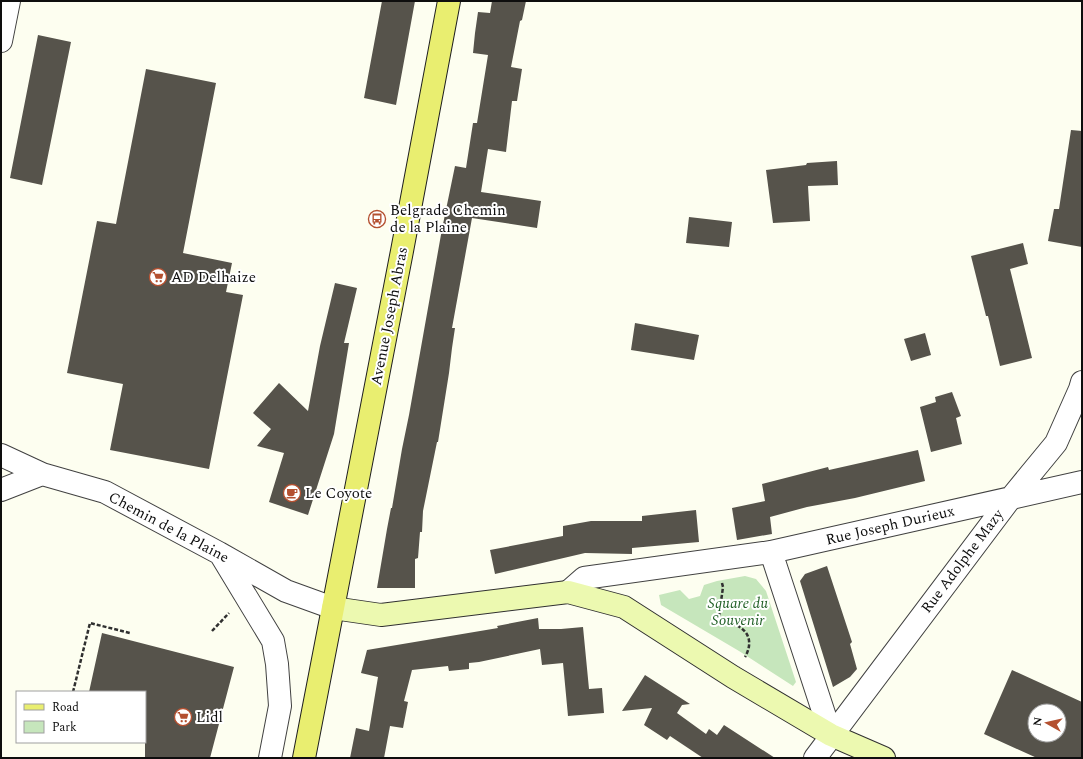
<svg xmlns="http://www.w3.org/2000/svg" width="1083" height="759" viewBox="0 0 1083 759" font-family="Spectral,serif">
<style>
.green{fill:#c6e6bc}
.building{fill:#56534b;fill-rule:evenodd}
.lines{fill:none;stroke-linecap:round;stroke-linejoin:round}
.street-casing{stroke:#414141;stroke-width:24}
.secondary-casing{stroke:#303030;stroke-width:24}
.primary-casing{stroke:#1f1f1f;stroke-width:24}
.path{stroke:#303030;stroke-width:2.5;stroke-dasharray:4 2;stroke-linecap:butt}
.street{stroke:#fff;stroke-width:22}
.secondary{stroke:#ecf9b0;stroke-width:22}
.primary{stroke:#e9ee70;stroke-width:22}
.labels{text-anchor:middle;stroke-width:4;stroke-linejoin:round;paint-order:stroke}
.poi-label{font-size:15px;fill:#0e0e0e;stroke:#fff;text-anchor:start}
.street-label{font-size:15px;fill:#0e0e0e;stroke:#fff}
.park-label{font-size:15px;font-style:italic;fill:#236128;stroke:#fff}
</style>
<rect width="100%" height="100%" fill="#fdfef0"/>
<path class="green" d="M745 576 756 579 766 591 796 682 793 686 739 651 661 605 659 595 680 590 689 599 700 596 704 585 717 581Z"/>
<path class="building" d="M382 1H415L396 105 364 98Z
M492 1H526L522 20 520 21 511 67 522 69 517 101H512L506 152 488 149 481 192 541 201 537 228 472 218 452 328H455L452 348 449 373 438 442H437L423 511 422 532H420L418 558 415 559V588H377L387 529 391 508H392L402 449 409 415 442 229 455 166 466 168 473 123H477L488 55 473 53 475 33 478 12 490 13Z
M38 35 71 42 42 185 10 178Z
M146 69 216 83 183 253 232 263 226 292 243 295 209 469 110 450 123 384 67 373 97 221 116 224Z
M1071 130 1082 131V247L1048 241 1054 209H1059Z
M837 161 838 185 808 186 810 221 773 223 766 170 806 165 807 163Z
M689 217 732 222 729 247 686 243Z
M1023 243 1028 264 1010 269 1032 358 1000 366 988 316H986L971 256Z
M335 283 357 288 344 343H349L334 434 308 515 269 502 284 453 257 446 271 429 253 413 279 383 308 411 320 346Z
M635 323 699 335 694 360 631 350Z
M925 333 931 355 911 361 904 339Z
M952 392 961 416 956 418 962 444 931 452 920 407 936 402 935 397Z
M918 450 925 481 855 498 807 507 770 517 772 534 737 540 732 508 765 501 762 484 828 467 829 470Z
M696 510 699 542 632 548V554L585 553 495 574 490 550 563 536V526L591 521H642V516Z
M827 566 852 642 850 644 857 669 850 677 833 687 800 581 805 574Z
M538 618 539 629H561L583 627 589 689 602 688 604 713 568 716 563 663 542 665 540 649 479 662 469 663V669L449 671 448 666 412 670 404 701 408 702 403 728 390 726 384 758H350L356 728 369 731 378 677 361 673 367 650 498 628 497 626Z
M102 633 234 667 210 758H145V692H89Z
M1012 670 1082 702V758H1037L984 734ZM1035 711H1059V735H1035Z
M645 675 690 704 682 705 677 713 706 734 709 729 717 735 724 725 775 758H703L670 736 667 740 644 725 652 708 622 711Z"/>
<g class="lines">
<g class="street-casing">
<path id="street" d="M1 41 9 1
M1 455 42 474 105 492 219 553 286 591 333 608
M1 490 42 474
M771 552 831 735
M221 555 273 641 277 664 280 706 270 758
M568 592 584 578 771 552 1082 482
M815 758 1010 499 1056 443 1080 389 1082 382"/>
</g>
<g class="secondary-casing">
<path id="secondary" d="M333 608 381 615 568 592 624 607 733 677 831 735 884 758"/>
</g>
<g class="primary-casing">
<path id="primary" d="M304 758 402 251 449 1"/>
</g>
<path class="path" d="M722 583 723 587 719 616C728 625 727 621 736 625 751 632 752 645 745 657
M212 631 229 613
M73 692 90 623 130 633"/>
<use href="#street" class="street"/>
<use href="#secondary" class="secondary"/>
<use href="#primary" class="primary"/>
</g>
<defs>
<g id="bus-ring" transform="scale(0.9)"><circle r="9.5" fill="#fff" stroke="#b45030" stroke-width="1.5"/><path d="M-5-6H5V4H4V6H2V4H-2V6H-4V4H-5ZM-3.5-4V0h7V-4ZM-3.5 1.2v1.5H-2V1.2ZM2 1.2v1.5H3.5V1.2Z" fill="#b45030"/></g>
<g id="supermarket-ring" transform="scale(0.9)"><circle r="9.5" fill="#fff" stroke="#b45030" stroke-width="1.5"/><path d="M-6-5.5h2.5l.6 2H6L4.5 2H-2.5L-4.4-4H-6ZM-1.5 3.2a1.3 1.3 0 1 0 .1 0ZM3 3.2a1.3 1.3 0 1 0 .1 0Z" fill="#b45030"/></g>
<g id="cafe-ring" transform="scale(0.9)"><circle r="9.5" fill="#fff" stroke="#b45030" stroke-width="1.5"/><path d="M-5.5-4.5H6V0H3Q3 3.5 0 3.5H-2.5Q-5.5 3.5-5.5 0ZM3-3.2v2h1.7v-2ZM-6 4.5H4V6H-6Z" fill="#b45030"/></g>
</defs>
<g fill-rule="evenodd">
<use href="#bus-ring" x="377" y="219"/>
<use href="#supermarket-ring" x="158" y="277"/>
<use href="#cafe-ring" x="292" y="493"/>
<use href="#supermarket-ring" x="183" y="717"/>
</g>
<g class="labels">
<g class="poi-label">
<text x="390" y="215">Belgrade Chemin<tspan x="390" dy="17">de la Plaine</tspan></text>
<text x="171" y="282">AD Delhaize</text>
<text x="305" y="498">Le Coyote</text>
<text x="196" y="722">Lidl</text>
</g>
<g class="street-label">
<text transform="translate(389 316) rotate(-79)" y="5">Avenue Joseph Abras</text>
<text transform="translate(890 525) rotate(-13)" y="5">Rue Joseph Durieux</text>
<text transform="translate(169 527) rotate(28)" y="5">Chemin de la Plaine</text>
<text transform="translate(962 561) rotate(-53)" y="5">Rue Adolphe Mazy</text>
</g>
<g class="park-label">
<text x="738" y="608">Square du<tspan x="738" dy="17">Souvenir</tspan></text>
</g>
</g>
<rect width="1083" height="759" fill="none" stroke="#0e0e0e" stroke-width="4"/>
<rect x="16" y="691" width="130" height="52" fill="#ffffff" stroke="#9f9f9f"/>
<rect x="24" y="704" width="20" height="6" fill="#e9ee70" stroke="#9f9f9f"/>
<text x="52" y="711" font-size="12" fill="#0e0e0e">Road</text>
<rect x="24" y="721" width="20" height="12" fill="#c6e6bc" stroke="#9f9f9f"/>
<text x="52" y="731" font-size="12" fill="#0e0e0e">Park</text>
<g transform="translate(1047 723) rotate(278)"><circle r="19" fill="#ffffff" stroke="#9f9f9f"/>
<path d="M0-3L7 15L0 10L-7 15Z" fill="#b45030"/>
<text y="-6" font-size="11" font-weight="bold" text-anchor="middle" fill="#0e0e0e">N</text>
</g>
</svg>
